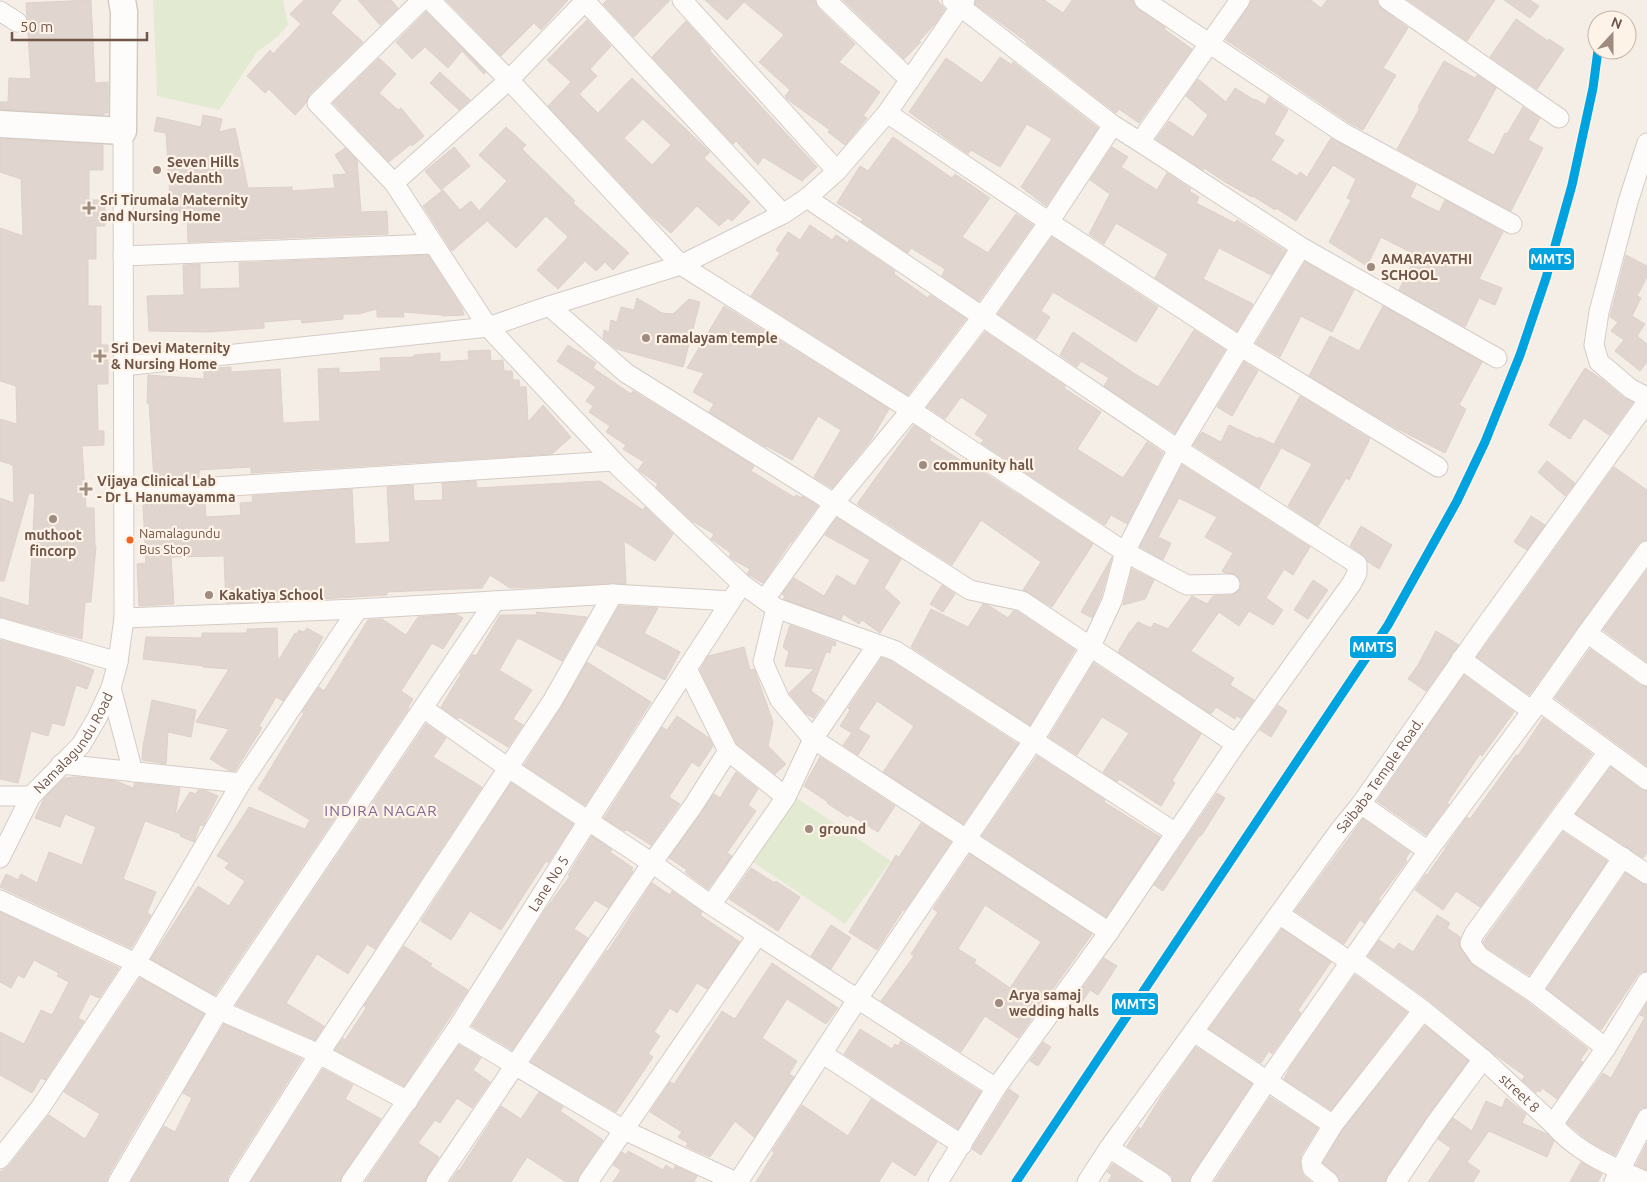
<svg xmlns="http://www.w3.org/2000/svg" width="1647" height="1182" viewBox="0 0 1647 1182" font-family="Ubuntu,sans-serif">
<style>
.green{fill:#e2ebd2}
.building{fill:#e1d6cf;stroke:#ddd1ca;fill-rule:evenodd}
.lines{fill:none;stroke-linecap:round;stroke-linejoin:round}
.street-casing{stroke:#d4cbc5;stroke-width:21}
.secondary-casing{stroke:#d4cac4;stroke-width:29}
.street{stroke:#fefcfb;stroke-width:19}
.secondary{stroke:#fefcfb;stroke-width:26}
.rail-1-casing{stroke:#fef3e7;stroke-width:12}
.rail-1{stroke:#00a3e0;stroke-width:9}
.poi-dot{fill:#9f8b80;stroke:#fef3e7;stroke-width:2}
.bus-dot{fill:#f26522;stroke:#fef3e7;stroke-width:2}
.labels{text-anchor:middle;stroke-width:4.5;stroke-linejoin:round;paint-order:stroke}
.bus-label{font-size:13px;fill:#715549;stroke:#fef3e7;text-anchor:start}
.poi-label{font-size:14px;font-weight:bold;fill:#715549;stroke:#fef3e7;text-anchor:start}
.street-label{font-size:14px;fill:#715549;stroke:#fef3e7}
.neighbourhood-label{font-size:15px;letter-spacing:1px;fill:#816594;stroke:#fef3e7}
.line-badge{stroke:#fef3e7;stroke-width:2}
.badge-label{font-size:14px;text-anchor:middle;font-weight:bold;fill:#fff}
</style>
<rect width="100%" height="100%" fill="#f5eee7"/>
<path class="green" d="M153 0H283L288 25 277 37 257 52 219 110 157 96Z
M795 797 891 861 845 924 753 862Z"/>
<path class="building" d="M91 0 95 83 108 82V113H104V115L0 109V102H8L9 78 31 79 26 3Z
M304 0H341L331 13 363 42 309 95 306 103 295 115 269 89 265 93 247 76 270 50 273 54 301 24 290 14Z
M358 0H391L398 8 380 25Z
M446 0H568L541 30 534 23 501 56Z
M607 0H670L634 37 603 4Z
M705 0H815L818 8 855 44 839 62 880 92 863 116 867 118 845 145 828 132 830 130 787 99 785 96 790 90 759 62 784 35 744 2 727 20Z
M843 0H937L945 9 935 24 919 41 921 42 904 59Z
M976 0H1044L1063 13 1072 0H1133L1134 5 1138 9 1165 27 1164 29 1192 49 1139 123 1119 109 1116 113 1026 43 1027 42 975 4Z
M1252 0H1311L1321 8 1327 0H1377L1378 5 1382 9 1408 28 1383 68 1396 75 1363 130 1348 122 1226 40Z
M1408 0H1495L1467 41Z
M1504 0H1530L1539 6 1530 18Z
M426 12 486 72 484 74 462 51 448 68 425 47 412 59 396 42Z
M1516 19 1548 41 1549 39 1564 49 1537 89 1490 57Z
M587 20 611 46 590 69 597 76 579 94 598 113 632 78 710 152 704 158 750 202 732 221 728 218 719 226 697 206 671 233 650 215 548 106 571 82 547 60ZM643 119 671 145 652 165 624 138Z
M686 21 711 49 709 50 817 167 802 181 763 157 758 165 736 141 733 144 652 57Z
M1000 57 1012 65 1013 62 1098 128 1046 206 1021 187 1052 139 1027 124 1000 167 971 150 968 154 909 112 946 58 982 83Z
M379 58 396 74 379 93 398 110 401 108 424 136 412 146 411 144 389 162 333 103Z
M1444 61 1475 78 1477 75 1496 88 1467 141 1494 155 1505 133 1507 134 1523 107 1540 118 1528 140 1543 148 1511 211 1397 149 1420 108 1418 107Z
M440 72 470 100 459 110 430 83Z
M1198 79 1226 102 1235 88 1254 100 1255 99 1265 105 1269 97 1288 110 1274 134 1284 140 1271 160 1297 176 1300 172 1307 177 1331 138 1416 185 1410 197 1439 212 1445 200 1503 232 1479 279 1502 288 1495 305 1479 298 1465 327 1399 290 1416 255 1381 237 1367 266 1329 242 1351 200 1347 198 1356 179 1333 165 1296 221 1276 208 1275 210 1253 196 1252 197 1225 182 1204 168 1203 170 1156 139 1169 121 1193 137 1208 115 1186 96Z
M203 115 222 119 219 132 235 128 248 188 292 187V191L335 188 333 175 347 174 335 155 345 148 357 160 361 212 387 211 388 234 188 242 187 212 171 213 166 133 154 131 157 117 201 127Z
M506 127 526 145 522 149 575 201 573 203 629 253 613 270 605 262 596 271 585 261 558 289 537 270 568 237 546 216 516 248 487 221 452 251 423 206 443 190 460 210 471 201 479 211 507 181 479 155Z
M893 137 952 178 955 174 990 198 962 237 988 253 1016 214 1033 225 979 301 942 276 945 269 911 248 908 253 861 221 863 219 837 203 860 166 868 171Z
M0 139 103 145V170H89V200H105V226H96V259H88V306H101V345H108V384H97L98 431H104V445L82 446 86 508H94L95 546H96L91 602H85L82 639 0 617V597L29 606 35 494 29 493 4 581H0V498L14 503 13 465 0 461V419L17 424 16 386 0 381V228L23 236 21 179 0 172Z
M454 147 470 166 441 190 425 171Z
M1112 147 1128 157 1121 167 1157 190 1167 173 1191 189 1189 191 1199 197 1196 203 1235 223 1237 220 1286 251 1271 275 1219 248 1203 279 1253 304 1237 331 1155 278 1168 254 1116 223 1104 244 1089 234 1110 194 1090 180Z
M810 225 832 240 836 235 848 243 849 240 895 271 894 274 928 298 930 295 966 319 908 395 751 296 780 253 776 250 788 232 800 240Z
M1052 237 1158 307 1136 342 1053 292 1041 311 1050 317 1036 339 998 314Z
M428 255 462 308 464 315 442 316V315L403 312 404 317H377V309L358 314H343V319L302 323 301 319 264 322V328L209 332 149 331 147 296 184 295 183 265 200 264V289L240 288 239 263Z
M1626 255 1647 266V277L1637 296 1641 298 1632 316 1645 324 1637 336 1647 344V362L1640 371 1615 351 1624 340 1611 331 1618 322 1610 317Z
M1305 262 1354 290 1332 332 1301 316 1280 357 1256 343Z
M637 298 662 313 673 314 689 299 700 302 683 367 616 349 603 338 604 330 609 332 611 320 617 322 621 307 634 310Z
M724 306 889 409 871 440 832 488 814 477 841 430 818 416 792 460 766 446V447L709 412 714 404 693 392 704 373 687 368Z
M1383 306 1482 362 1459 405 1466 409 1445 453 1396 428 1309 376 1330 336 1359 351Z
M1194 330 1225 350 1175 433 1104 386 1109 378 1081 361 1077 367 1060 355 1073 332 1135 374 1158 387Z
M985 332 1065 386 1064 388 1101 412 1077 449 1123 478 1147 442 1163 453 1127 524 1111 515 1105 525 981 443 984 440 975 434 988 415 961 397 945 419 927 407Z
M568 345 596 363 593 368 631 394 633 391 754 466 751 471 794 497 796 495 802 498V496L818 506 791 543H790L763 583 747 574 750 569 732 559 729 556 731 553 711 539 714 534 692 521 656 487 658 484 638 470 644 462 623 449 626 445 606 432 610 426 589 412 593 406 586 401 596 387 557 361Z
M490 350 491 361 503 360 504 371H512L513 380H519L520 387H526L528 422 543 405 571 437 552 454 251 473V467L199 470V477L154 480 149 403H147L148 375 204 379V369L231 367V372L280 369 283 423 320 421 318 369 339 368V373L381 371 380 358 414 357V355L440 353V362L469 360 468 351Z
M1244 362 1258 371 1232 416 1217 407Z
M1585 368 1603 380 1624 398 1633 402 1609 435 1584 418 1570 439 1549 425Z
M1300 396 1370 439 1349 480 1346 478 1318 526 1288 506 1312 464 1274 444Z
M914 425 931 437 929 440 963 462 965 460 1093 544 1052 607 1023 590 1041 562 981 520 952 565 857 504Z
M1229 425 1259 439V437L1281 448 1259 488 1193 445 1202 432 1221 442Z
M1547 461 1575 483 1565 496 1538 472Z
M1182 465 1310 547 1293 575 1284 569 1266 598 1283 610 1273 625 1249 611 1239 626 1219 612 1191 651 1234 678 1230 685 1254 700 1241 718 1236 716 1235 719 1216 707 1211 714 1118 652 1129 633 1138 622 1151 628 1154 623 1168 629 1192 596 1207 604 1213 596 1231 595 1236 593 1240 589 1241 583 1239 578 1235 574 1225 573 1222 571 1233 553 1205 537 1217 517 1179 498 1158 537 1171 543 1163 560 1140 547Z
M1614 467 1647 490V540L1642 541 1638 544 1529 695 1477 657Z
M476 481 477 488 600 481 643 510 645 507 673 534 655 561 624 541 626 584 510 588 490 575 482 588 387 592V595L302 600 226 603 224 556 171 557 174 604 139 606 137 564 146 563 143 505 200 499V502H205L206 517 241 515 240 503 253 502 252 496 352 489 355 544 390 542 387 487 413 485 414 501 443 500 442 483Z
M1531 516 1545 525 1527 550 1514 542Z
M837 518 901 559 884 588 900 602 880 633 862 620 859 624 843 614 841 620 783 599 785 596 782 594 794 578 824 596 837 575 855 586 870 560 825 535Z
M1361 526 1392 545 1379 569 1368 562 1363 555 1350 546Z
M1112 557 1101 597 1092 618 1081 612Z
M1132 569 1154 580 1145 599 1123 605Z
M1647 570V662L1603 630Z
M1313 580 1328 590 1308 619 1294 610Z
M942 585 955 594 943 612 930 604Z
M983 604 988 605 1008 618 1013 611 1018 612 1075 650 1030 725 911 647 931 609 968 627Z
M619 606 658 608 644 633 680 652 665 680 597 645Z
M536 612 587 617 562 661 520 639H517L501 667 499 670 532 690 513 719 523 725 508 747 459 717 458 719 441 707 461 674 460 673 473 654 476 656 500 615H537Z
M456 614 463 618 443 649 432 643 401 691 413 699 408 707 409 708 215 995 151 959 198 886 229 906 245 881 225 868 229 863 217 856 249 807 305 829 310 820 258 789 304 713 302 712 319 687 324 691 368 620 382 619 406 635 418 617Z
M790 625 836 642 835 646 832 645 830 653 826 652 811 691 825 701 813 718 805 713 789 693 814 669 785 666 789 652 783 647Z
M277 628 278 661 295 633 297 634 299 630 304 632 307 628 323 637 313 655 283 701 276 697 259 726 262 728 235 771 228 770 210 759 229 729 196 722 229 669 203 667V666L143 659 146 637 202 638V633H247V629Z
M1436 631 1459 645 1426 691 1408 679 1418 665Z
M0 640 60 657 94 670 87 689 76 685 64 726 52 723 48 736 31 731 18 783 0 779Z
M744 647 750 670 754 669 755 671 773 722 768 746 786 764 775 774 737 744 700 670 708 656Z
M1590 649 1640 685 1647 687V766L1555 698Z
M882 658 891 661 1018 744 963 824 883 772 914 726 877 701 858 729 870 736 858 755 843 745 852 733 840 726 850 710 848 708Z
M587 662 651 702 585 805 524 765 562 706Z
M1094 663 1201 734 1172 781 1175 783 1161 806 1119 779 1117 782 1103 772 1129 733 1102 717 1077 755 1049 737Z
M1464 675 1514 712 1482 756 1480 754 1447 803 1449 804 1426 835 1377 801Z
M152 700 196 710 191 737 168 732 166 764 142 760 143 746Z
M1278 705 1287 711 1271 737 1260 730Z
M677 716 709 738 713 746 699 767 692 762 669 797 680 804 651 845 627 830 624 831 604 818 662 727 667 730Z
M1543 718 1592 754 1480 907 1456 891 1443 910 1415 890 1426 874 1427 875 1446 848H1445L1467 817 1470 819 1516 755 1518 756Z
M426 724 446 738 433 757 482 787 375 949 367 944 348 974 317 954 286 1003 324 1026 315 1040 236 1005Z
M1037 756 1105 800 1104 802 1160 837 1106 917 982 836Z
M820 757 895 806 878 832 850 815 848 817 827 803 828 802 804 786Z
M1611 767 1640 789 1647 791V853L1643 858 1576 814Z
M736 772 758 789 748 805 756 811 727 853 732 856 708 889 685 872 687 870 669 858 714 794 720 798Z
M76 777 116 781 133 788 135 783 180 788 175 816 190 792 196 794 198 790H204L218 796 203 826 200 825 194 842 180 836 181 834 145 821 123 879 156 892 147 913 151 915 131 948 0 887 6 874 18 880 21 874 37 883 49 852 82 865 96 827 65 814 60 827 35 818 44 798 64 778Z
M511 783 573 824 548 863 546 861 501 930 470 911 451 940 421 921Z
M1217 793 1225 798 1201 836 1200 835 1163 891 1154 885Z
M1363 819 1410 852 1405 860 1407 861 1378 900 1380 901 1364 923 1360 920 1344 944 1295 911Z
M921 823 951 842 904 911 903 910 877 950 849 932 896 855 899 857Z
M1563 832 1607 861 1529 975 1487 948 1483 942Z
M592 836 612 850 610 852 633 868 631 870 633 871 608 908 595 900 574 929 588 938 512 1050 472 1026 545 910 570 876 568 875Z
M970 854 1092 934 1018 1038 985 1016 961 1052 881 1001 914 956 911 954 938 912 933 909ZM985 905 1041 942 1010 988 974 963 976 960 958 949Z
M751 868 775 883 776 881 800 897 778 931 729 899Z
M1626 873 1641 883 1647 885V971L1641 972 1637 976 1601 1030 1547 989Z
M652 883 670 895 672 891 702 912 700 915 740 942 707 989 697 983 677 1013 670 1008 654 1032 660 1036 648 1054 653 1057 616 1112 531 1062 607 950 608 951Z
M0 912 119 968 99 998 90 994 78 1018 84 1021 45 1080 41 1078 32 1093 0 1075V1032L24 1044 41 1010 52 1015 69 982 57 976 59 973 34 960 24 978 18 975 11 988 0 982Z
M1437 915 1450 923 1447 928 1460 937 1459 944 1461 949 1473 965 1525 1000 1588 1049 1580 1060 1583 1062 1557 1099 1542 1088 1540 1092 1537 1090 1536 1093 1522 1080 1525 1076 1494 1054 1430 1001 1368 956 1379 940 1394 950 1399 943 1413 952Z
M831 925 851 938 831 969 811 956Z
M1282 929 1331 962 1298 1010 1301 1013 1272 1054 1269 1051 1261 1063 1209 1029Z
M404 946 432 964 430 966 468 990 404 1086 335 1050 343 1038 345 1040 351 1031 366 1008 364 1006Z
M1104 958 1117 966 1098 995 1090 990 1082 1002 1076 997Z
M772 963 838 1008 826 1024 787 999 762 1038 797 1061 789 1074 794 1077 754 1137 735 1121 710 1157 686 1146 688 1143 678 1137 682 1132 650 1112 670 1082 674 1084 722 1011 735 1019Z
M1355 975 1407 1012 1331 1110 1284 1079 1291 1066Z
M140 978 204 1014 143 1116 108 1176 107 1182H0V1172L9 1166 49 1115 85 1139 100 1114 64 1092Z
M1647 1003V1107L1641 1108 1637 1113 1615 1155 1590 1142 1567 1123 1603 1073 1611 1078 1645 1017 1640 1015Z
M224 1024 302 1059 228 1176 227 1182H131L164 1126 175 1132 192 1098 183 1093Z
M1425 1026 1468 1061 1426 1118 1387 1176 1385 1182H1340L1336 1174 1323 1163 1342 1131Z
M860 1029 892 1049 895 1044 898 1046 901 1041 981 1092 958 1129 844 1054Z
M1043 1042 1051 1047 1038 1066 1030 1061Z
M459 1045 481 1058 473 1070 490 1082 472 1108 457 1098 440 1123 435 1120 418 1143 439 1157 427 1176 425 1182H365Z
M1196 1047 1252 1084 1191 1176 1189 1182H1173L1172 1176 1168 1173 1127 1146 1139 1127 1141 1129 1162 1095Z
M323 1069 353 1085 345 1099 381 1119 342 1176 340 1182H251Z
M1009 1089 1019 1096 981 1155 972 1149 973 1147Z
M539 1092 563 1107 560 1111 603 1140 579 1176 577 1182H566L527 1157 511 1182H450L458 1170 459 1171 501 1106 521 1119Z
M1270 1097 1318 1128 1301 1155 1300 1162 1301 1170 1304 1176 1311 1182H1214Z
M1506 1098 1526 1114 1522 1123 1547 1134 1554 1141 1547 1157 1489 1131 1467 1162 1480 1171 1473 1182H1428L1451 1148 1438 1139 1453 1118 1472 1131 1486 1101 1502 1108Z
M871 1099 937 1142 915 1176 892 1161 879 1182H756L774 1153 772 1151 802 1105 848 1136Z
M1647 1143V1170L1636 1165Z
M628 1151 663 1170 666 1165 673 1170 675 1166 697 1176 694 1182H613L621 1170 613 1165 622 1152 626 1155Z
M1581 1162 1602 1174 1598 1182H1570Z
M1113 1164 1141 1182H1108L1112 1175 1107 1172Z"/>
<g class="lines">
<g class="street-casing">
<g id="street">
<path d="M422 0 317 103 394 183 488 327 619 467 742 584 776 608 896 651 1176 833"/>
<path d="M430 0 509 80 681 265 911 410 1125 552 1187 585 1230 584"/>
<path d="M584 0 783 214"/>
<path d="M682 0 837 171"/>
<path d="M826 0 910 80"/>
<path d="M952 0 1113 125 1140 142 1301 247 1497 358"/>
<path d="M1144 0 1342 132 1512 224"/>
<path d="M1388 0 1559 118"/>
<path d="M0 11 17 22"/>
<path d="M887 113 1049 222 1241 347 1438 467"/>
<path d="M1140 142 1240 0"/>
<path d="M1647 143 1628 202 1599 312 1594 345 1599 362 1631 389 1647 397"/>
<path d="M394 183 509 80 586 0"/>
<path d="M807 198 1178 449 1357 564V573L1352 583 1236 744"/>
<path d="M123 256 433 244"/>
<path d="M549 306 626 373 834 503 970 590 1022 601 1236 744 1109 932 996 1088"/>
<path d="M123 366 488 327 549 306 681 265 783 214 807 198 837 171 887 113 965 0"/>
<path d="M124 493 613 461"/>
<path d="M765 599 834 503 911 410 982 317 1049 222 1113 125"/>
<path d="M776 608 763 662 780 700 813 739 877 645"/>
<path d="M124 618 358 609 613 594 731 601"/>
<path d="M0 628 118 662"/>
<path d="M1587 633 1647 676"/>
<path d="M1461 659 1532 711"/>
<path d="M687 669 728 751"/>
<path d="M111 688 133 772"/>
<path d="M1539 701 1647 780"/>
<path d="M423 708 507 767 652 863 711 905 996 1088 938 1182"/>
<path d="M61 764 241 783"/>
<path d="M0 796H31"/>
<path d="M1361 804 1428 851"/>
<path d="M1561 817 1647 874"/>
<path id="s1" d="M0 858 31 796 81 745 97 718 111 688 118 662 124 618 123 131"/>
<path d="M0 900 136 963 219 1010 319 1054 408 1101"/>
<path d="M711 905 786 797 813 739 1109 932"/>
<path id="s2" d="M1279 914 1349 961 1361 965 1423 1010 1483 1059 1553 1124 1606 1048 1647 982"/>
<path d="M1532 991 1623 857"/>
<path d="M456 1030 624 1130 736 1182"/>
<path d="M1194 1032 1333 1125"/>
<path d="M1606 1048 1532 991 1479 956 1470 943 1474 934 1608 752"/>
<path d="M823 1054 962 1145"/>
<path d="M1553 1124C1577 1153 1613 1167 1647 1182"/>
<path d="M1109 1148 1162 1182"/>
<path d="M0 1159 40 1108 136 963 241 783 358 609"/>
<path d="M118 1182 219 1010 495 601"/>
<path d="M238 1182 319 1054 553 700 613 594"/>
<path id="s3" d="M351 1182 456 1030 588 821 742 584"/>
<path d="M436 1182 652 863 693 806 728 751 786 797"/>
<path d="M588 1182 757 936"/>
<path d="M738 1182 857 1000 1033 741 1090 648 1112 601 1125 552 1178 449 1301 247"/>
<path id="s4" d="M1087 1182 1109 1148 1339 831 1361 804 1481 632 1647 402"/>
<path d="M1200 1182 1267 1081 1428 851 1532 711 1587 633 1647 551"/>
<path d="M1329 1182 1312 1168 1311 1161 1333 1125 1423 1010"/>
<path d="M1396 1182 1435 1124 1483 1059"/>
<path d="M1614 1182 1647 1118"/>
</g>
</g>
<g class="secondary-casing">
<path id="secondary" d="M0 124 123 131 124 12 122 0"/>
</g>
<use href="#street" class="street"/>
<use href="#secondary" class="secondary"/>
<g class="rail-1-casing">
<path id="rail-1" d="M1016 1182 1388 625 1457 501 1485 442 1520 355 1546 278 1572 185 1593 88 1598 50"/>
</g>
<use href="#rail-1" class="rail-1"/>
</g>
<g class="poi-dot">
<circle cx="157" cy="170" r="5"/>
<path d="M86.5 200.5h5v5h5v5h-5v5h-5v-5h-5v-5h5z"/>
<circle cx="1371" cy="267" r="5"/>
<circle cx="646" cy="338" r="5"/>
<path d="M97.5 348.5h5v5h5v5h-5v5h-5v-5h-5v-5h5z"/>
<circle cx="923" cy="465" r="5"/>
<path d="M83.5 481.5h5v5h5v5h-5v5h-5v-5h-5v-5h5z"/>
<circle cx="53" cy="519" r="5"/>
<circle cx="209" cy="595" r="5"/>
<circle cx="809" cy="829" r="5"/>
<circle cx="999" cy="1003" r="5"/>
</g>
<circle class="bus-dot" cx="130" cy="540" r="4.5"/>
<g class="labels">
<g class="bus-label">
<text x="139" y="538">Namalagundu<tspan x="139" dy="16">Bus Stop</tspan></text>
</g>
<g class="poi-label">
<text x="167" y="167">Seven Hills<tspan x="167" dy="16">Vedanth</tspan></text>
<text x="100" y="205">Sri Tirumala Maternity<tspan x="100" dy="16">and Nursing Home</tspan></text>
<text x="1381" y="264">AMARAVATHI<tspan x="1381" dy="16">SCHOOL</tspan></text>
<text x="656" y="343">ramalayam temple</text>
<text x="111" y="353">Sri Devi Maternity<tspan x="111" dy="16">&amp; Nursing Home</tspan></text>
<text x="933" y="470">community hall</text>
<text x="97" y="486">Vijaya Clinical Lab<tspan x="97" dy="16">- Dr L Hanumayamma</tspan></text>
<text x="53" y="540" text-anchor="middle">muthoot<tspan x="53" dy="16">fincorp</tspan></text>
<text x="219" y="600">Kakatiya School</text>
<text x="819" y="834">ground</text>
<text x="1009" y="1000">Arya samaj<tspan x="1009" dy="16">wedding halls</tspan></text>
</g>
<g class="street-label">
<text dy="5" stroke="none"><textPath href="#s1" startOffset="138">Namalagundu Road</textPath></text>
<text dy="5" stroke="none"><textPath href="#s4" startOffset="501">Saibaba Temple Road.</textPath></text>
<text dy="5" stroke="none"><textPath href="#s3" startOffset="358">Lane No 5</textPath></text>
<text dy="5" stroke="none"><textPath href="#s2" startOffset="301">street 8</textPath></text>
</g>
<g class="neighbourhood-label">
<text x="381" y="816">INDIRA NAGAR</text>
</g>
</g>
<g class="line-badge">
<rect x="1528" y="247" width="47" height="24" rx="5" fill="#00a3e0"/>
<rect x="1349" y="635" width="48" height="24" rx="5" fill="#00a3e0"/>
<rect x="1111" y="992" width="48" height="24" rx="5" fill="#00a3e0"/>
</g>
<g class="badge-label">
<text x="1551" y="264">MMTS</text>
<text x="1373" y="652">MMTS</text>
<text x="1135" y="1009">MMTS</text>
</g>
<g transform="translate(1612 35) rotate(21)"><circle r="24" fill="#fef3e7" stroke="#c6b4a8"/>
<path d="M0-4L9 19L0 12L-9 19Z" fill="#9f8b80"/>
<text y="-8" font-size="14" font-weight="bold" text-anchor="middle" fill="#715549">N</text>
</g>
<path d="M12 32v8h135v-8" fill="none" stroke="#715549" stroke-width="2.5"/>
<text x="20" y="32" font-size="15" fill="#715549" stroke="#fef3e7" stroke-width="4" paint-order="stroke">50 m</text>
</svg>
